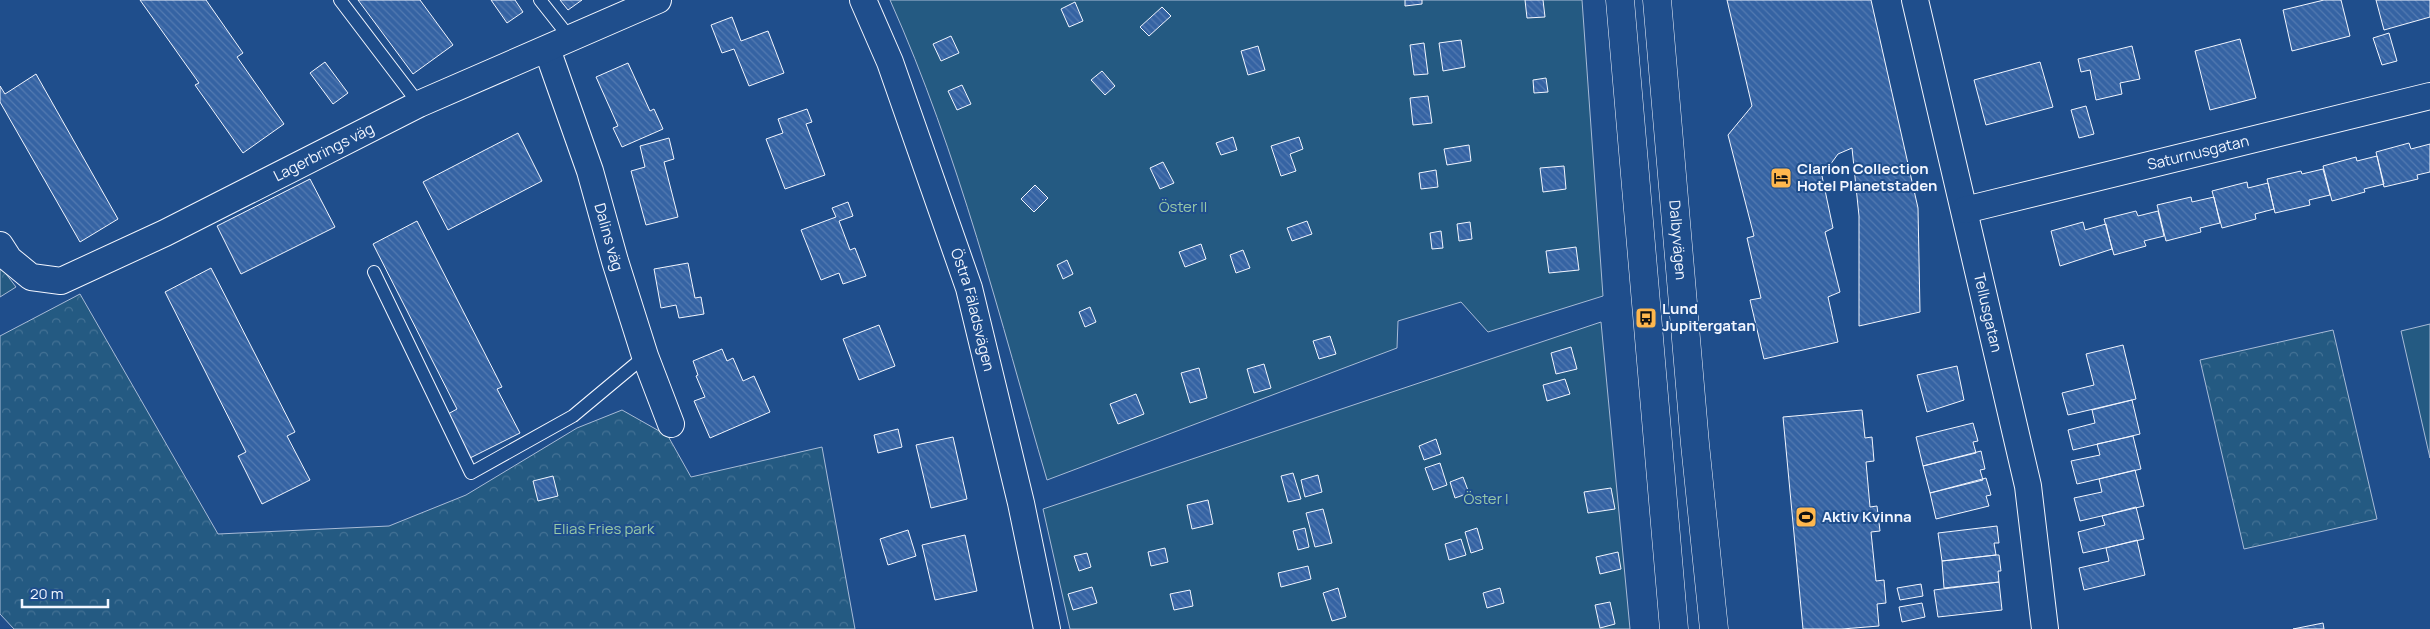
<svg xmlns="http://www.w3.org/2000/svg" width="2430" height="629" viewBox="0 0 2430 629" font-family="Manrope,sans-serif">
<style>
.forest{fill:url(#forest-crowns);stroke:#a8bbd7}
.garden{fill:#245a82;stroke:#a8bbd7}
.building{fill:url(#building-back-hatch);stroke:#f2f6ff}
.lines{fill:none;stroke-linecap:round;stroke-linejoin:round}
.service-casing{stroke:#f2f6ff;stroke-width:14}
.minor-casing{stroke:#f2f6ff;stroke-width:28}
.secondary-casing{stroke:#f2f6ff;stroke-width:29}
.service{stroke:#1f4e8c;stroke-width:12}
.minor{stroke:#1f4e8c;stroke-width:26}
.secondary{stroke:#1f4e8c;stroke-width:28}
.labels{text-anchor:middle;stroke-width:4;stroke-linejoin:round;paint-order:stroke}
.street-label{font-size:15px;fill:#f2f6ff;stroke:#1f4e8c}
.poi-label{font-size:15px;font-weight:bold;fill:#f2f6ff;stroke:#1f4e8c;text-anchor:start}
.park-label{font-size:15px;fill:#97c8a6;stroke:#1f4e8c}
</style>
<defs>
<pattern id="forest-crowns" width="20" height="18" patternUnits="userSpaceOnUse" patternTransform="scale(1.25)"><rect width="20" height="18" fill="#245a82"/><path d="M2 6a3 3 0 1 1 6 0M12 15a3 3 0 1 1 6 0" fill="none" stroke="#447295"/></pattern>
<pattern id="building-back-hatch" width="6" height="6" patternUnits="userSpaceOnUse" patternTransform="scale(1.25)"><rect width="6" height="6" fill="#3563a3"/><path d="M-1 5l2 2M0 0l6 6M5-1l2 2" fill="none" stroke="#537ab1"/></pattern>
</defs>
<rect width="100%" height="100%" fill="#1f4e8c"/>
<path class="forest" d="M0 266 16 287 0 297Z
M80 294 218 534 389 526 466 495 577 428 622 410 668 436 691 477 822 447 855 629H14L0 614V336Z
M2333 330 2377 519 2244 549 2200 360Z"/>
<path class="garden" d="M890 0H1582L1603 296 1488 332 1461 302 1398 321 1397 348 1047 480C1000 319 959 154 890 0Z
M1601 322 1630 629H1070L1043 509Z
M2430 324V458L2401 331Z"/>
<path class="building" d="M140 0H206L243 53 237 57 284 124 243 153 195 85 199 83Z
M358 0H420L453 45 413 74Z
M491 0H515L523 12 507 23Z
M560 0H582L568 10Z
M1405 0H1422V4L1405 6Z
M1525 0H1543L1545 17 1527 18Z
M1727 0H1871L1918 208 1920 312 1859 326V216L1852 148 1838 154 1822 176 1833 228 1825 232 1840 292 1828 297 1838 342 1764 359 1750 300 1761 298 1747 238 1754 236 1728 135 1752 106Z
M2324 0H2341L2350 36 2292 51 2283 10Z
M2376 0H2430V17L2384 30Z
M1075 2 1083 21 1069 27 1061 9Z
M1162 7 1171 16 1149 36 1140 27Z
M732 17 741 41 768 31 784 73 749 86 734 49 722 53 711 25Z
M2389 33 2397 61 2382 65 2373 38Z
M951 36 959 53 941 61 933 44Z
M2240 39 2256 98 2210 110 2195 51Z
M1461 40 1465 67 1443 71 1439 43Z
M1424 43 1428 74 1414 75 1410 45Z
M1258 46 1265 70 1248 75 1241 51Z
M2132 46 2140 79 2120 83 2122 94 2096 100 2090 70 2081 72 2078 59Z
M325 62 348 93 333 104 310 73Z
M2040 62 2053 107 1986 125 1974 80Z
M628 63 650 111 654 109 663 129 622 147 613 128 618 126 596 77Z
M1102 71 1115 86 1105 95 1091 80Z
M36 74 118 219 80 242 0 102V86L5 94Z
M1546 78 1548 92 1534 93 1533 80Z
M962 85 971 104 957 110 948 91Z
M1428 96 1432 123 1413 125 1410 98Z
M2086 106 2094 134 2079 138 2071 110Z
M807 109 812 122 806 124 825 175 785 189 766 139 783 133 778 119Z
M518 133 542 181 448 230 423 182Z
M1233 137 1237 150 1221 155 1216 143Z
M1299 137 1303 149 1290 154 1296 171 1281 176 1271 146Z
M669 138 674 159 664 162 678 217 646 225 631 171 645 167 640 146Z
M2409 143 2411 149 2430 144V172L2417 175 2418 179 2384 187 2376 152Z
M1469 145 1471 161 1447 165 1444 149Z
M2377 156 2384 184 2364 189 2365 192 2332 201 2323 166 2356 157 2357 161Z
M1163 162 1174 183 1160 189 1150 168Z
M1564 166 1566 189 1543 192 1540 168Z
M2323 169 2330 195 2309 200 2310 205 2275 213 2267 179 2301 171 2302 174Z
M1436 170 1438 187 1421 189 1419 173Z
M310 179 335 227 241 274 217 226Z
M2247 182 2248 188 2268 183 2274 209 2255 214 2256 219 2222 228 2212 191Z
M1035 185 1048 198 1034 212 1021 199Z
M2191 197 2192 202 2214 197 2220 223 2200 228 2201 232 2166 241 2157 205Z
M848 202 853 216 839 221 850 250 855 248 866 276 843 284 839 273 821 280 801 230 836 217 832 208Z
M2136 211 2138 216 2158 211 2164 236 2144 241 2146 246 2114 255 2104 219Z
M417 221 502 387 497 389 520 433 470 458 448 414 457 409 373 244Z
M1307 221 1312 234 1292 241 1287 228Z
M1470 222 1472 239 1459 241 1457 224Z
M2083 222 2085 230 2106 224 2112 249 2060 266 2051 231Z
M1441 231 1443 248 1432 249 1430 233Z
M1201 244 1206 259 1185 267 1179 252Z
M1576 247 1579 270 1549 273 1546 251Z
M1243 250 1250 268 1236 273 1230 255Z
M1067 260 1073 274 1063 279 1057 265Z
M688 263 695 298 701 297 704 314 679 318 676 305 661 308 654 269Z
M211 268 295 432 287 436 310 480 262 504 238 456 246 452 165 292Z
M1090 307 1096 322 1085 327 1079 312Z
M879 325 895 366 859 380 843 339Z
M1330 336 1336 354 1319 359 1313 341Z
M2123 345 2136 399 2068 415 2062 393 2094 385 2086 354Z
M1571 347 1577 369 1556 374 1551 353Z
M722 349 727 361 733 358 743 381 754 376 770 412 710 438 694 401 705 397 696 376 698 375 693 361Z
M1264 364 1271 388 1254 393 1247 369Z
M1957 366 1964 400 1927 412 1917 375Z
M1199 368 1207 398 1190 403 1181 373Z
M1565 379 1570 394 1547 401 1543 385Z
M1136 394 1144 414 1118 424 1110 404Z
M2132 400 2140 434 2073 450 2068 430 2095 423 2092 410Z
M1862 410 1865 438 1872 437 1874 461 1866 462 1870 507 1877 506 1880 531 1871 532 1876 581 1884 580 1886 603 1877 604 1879 626 1842 629H1803L1783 417Z
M1973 423 1978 441 1973 442 1976 453 1923 466 1916 437Z
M898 429 902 447 878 453 874 435Z
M2133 436 2141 469 2077 484 2071 461 2100 455 2097 444Z
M953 437 967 499 931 508 916 445Z
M1436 439 1441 454 1424 460 1419 446Z
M1981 451 1985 469 1980 470 1983 480 1930 493 1923 466Z
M1440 463 1447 485 1433 490 1425 468Z
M2135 470 2144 506 2080 521 2074 498 2102 492 2099 479Z
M1293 473 1301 499 1288 502 1281 476Z
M1318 475 1322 492 1305 497 1301 480Z
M553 476 558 496 538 501 533 481Z
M1463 477 1469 493 1455 498 1450 482Z
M1986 478 1991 495 1986 496 1989 506 1936 519 1930 493Z
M1611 488 1615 509 1588 513 1584 492Z
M1208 500 1213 524 1192 529 1187 505Z
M2136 507 2144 539 2083 553 2078 532 2105 525 2102 516Z
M1323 509 1332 543 1315 547 1306 513Z
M1997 526 1999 543H1994L1996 555 1942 561 1938 533Z
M1305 528 1309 547 1298 550 1293 531Z
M1477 528 1483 549 1471 553 1465 532Z
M908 530 916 556 888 565 880 539Z
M965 535 977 591 935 600 922 545Z
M1461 539 1466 555 1449 560 1445 544Z
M2137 540 2145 575 2084 590 2079 568 2109 561 2106 548Z
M1165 548 1168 562 1151 566 1148 552Z
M1618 552 1621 569 1600 574 1596 557Z
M1087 553 1091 567 1079 571 1074 556Z
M1996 555H1999L2001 571H1998L1999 582 1944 588 1942 561Z
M1308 566 1311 579 1281 587 1278 573Z
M1999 582 2002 610 1938 617 1934 590Z
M1921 584 1923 596 1900 600 1897 588Z
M1092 587 1097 603 1073 610 1068 594Z
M1338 588 1346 617 1332 621 1323 593Z
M1500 588 1504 603 1487 608 1483 593Z
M1190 590 1193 606 1174 610 1170 594Z
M1610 602 1615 624 1600 628 1595 605Z
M1922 603 1925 617 1902 622 1899 607Z
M2323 623 2324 629H2293Z"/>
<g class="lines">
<g class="service-casing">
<path id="service" d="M340 0 419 104
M540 0 570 38
M374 272 471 473 573 416 645 356"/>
</g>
<g class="minor-casing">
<g id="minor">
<path id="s1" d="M863 0 890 62 969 288 1021 503 1047 629"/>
<path id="s2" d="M1915 0 2028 486 2045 629"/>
<path id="s3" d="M547 49 590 171 615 261 645 356 671 424"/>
<path id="s4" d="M1965 210 2430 96"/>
<path id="s5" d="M0 245 9 259 31 277 61 281 165 233 419 104 658 0"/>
</g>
</g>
<g class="secondary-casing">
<g id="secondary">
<path d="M1620 0 1674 629"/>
<path id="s6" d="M1657 0 1695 444 1714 629"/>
</g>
</g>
<use href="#service" class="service"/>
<use href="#minor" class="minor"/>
<use href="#secondary" class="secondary"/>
</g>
<defs>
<g id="hotel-square" transform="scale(1.125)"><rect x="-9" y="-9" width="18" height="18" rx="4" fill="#ffb74d" stroke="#1f4e8c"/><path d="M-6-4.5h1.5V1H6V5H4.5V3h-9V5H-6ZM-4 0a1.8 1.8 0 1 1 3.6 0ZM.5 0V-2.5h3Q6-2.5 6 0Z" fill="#111"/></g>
<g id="bus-square" transform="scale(1.125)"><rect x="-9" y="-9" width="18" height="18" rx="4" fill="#ffb74d" stroke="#1f4e8c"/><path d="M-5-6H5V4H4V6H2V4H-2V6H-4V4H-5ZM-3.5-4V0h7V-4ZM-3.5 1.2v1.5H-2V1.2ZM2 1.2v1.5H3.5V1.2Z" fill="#111"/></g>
<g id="stadium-square" transform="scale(1.125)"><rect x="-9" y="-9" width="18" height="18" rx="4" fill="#ffb74d" stroke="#1f4e8c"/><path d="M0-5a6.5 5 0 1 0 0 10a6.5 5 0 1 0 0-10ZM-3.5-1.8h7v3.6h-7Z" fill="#111"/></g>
</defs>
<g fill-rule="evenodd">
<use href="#hotel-square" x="1781" y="178"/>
<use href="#bus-square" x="1646" y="318"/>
<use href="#stadium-square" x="1806" y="517"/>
</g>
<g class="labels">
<g class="street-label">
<text dy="5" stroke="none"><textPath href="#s5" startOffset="368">Lagerbrings väg</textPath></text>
<text dy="5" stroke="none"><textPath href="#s4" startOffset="240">Saturnusgatan</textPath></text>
<text dy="5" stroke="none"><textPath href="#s3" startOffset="198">Dalins väg</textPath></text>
<text dy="5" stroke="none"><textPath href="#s6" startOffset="241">Dalbyvägen</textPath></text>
<text dy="5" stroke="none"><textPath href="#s1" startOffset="329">Östra Fäladsvägen</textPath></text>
<text dy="5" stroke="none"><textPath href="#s2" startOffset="321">Tellusgatan</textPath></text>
</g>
<g class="poi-label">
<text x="1797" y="174">Clarion Collection<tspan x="1797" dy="17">Hotel Planetstaden</tspan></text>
<text x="1662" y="314">Lund<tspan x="1662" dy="17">Jupitergatan</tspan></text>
<text x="1822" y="522">Aktiv Kvinna</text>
</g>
<g class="park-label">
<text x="1183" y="212">Öster II</text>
<text x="1486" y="504">Öster I</text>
<text x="604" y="534">Elias Fries park</text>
</g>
</g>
<path d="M22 599v8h86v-8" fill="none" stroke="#f2f6ff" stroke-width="2.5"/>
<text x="30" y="599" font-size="15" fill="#f2f6ff" stroke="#1f4e8c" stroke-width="4" paint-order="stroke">20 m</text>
</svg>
